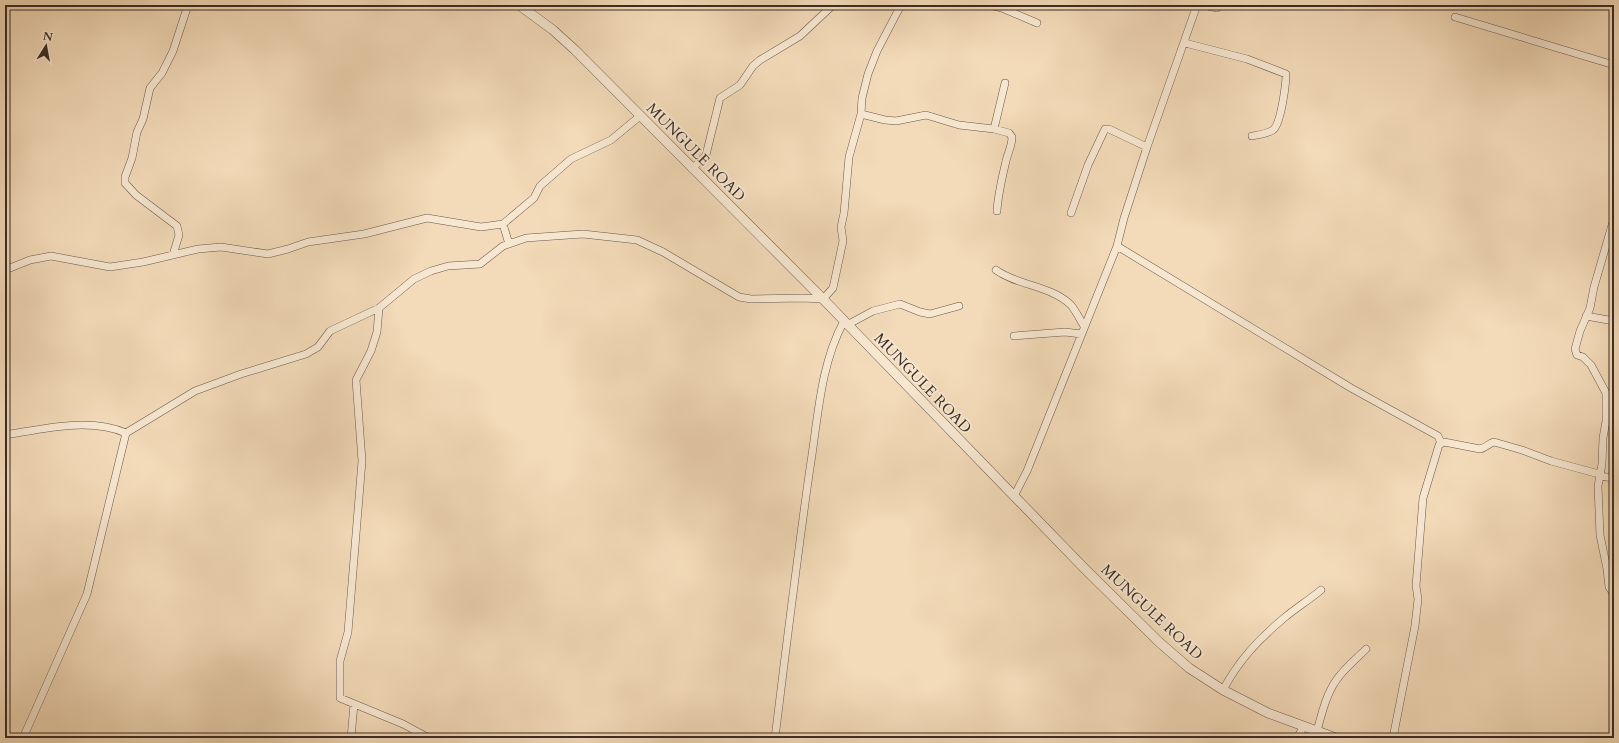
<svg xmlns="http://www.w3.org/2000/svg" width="1619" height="743" viewBox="0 0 1619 743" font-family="Cardo,serif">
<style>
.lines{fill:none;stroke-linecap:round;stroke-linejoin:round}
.minor-casing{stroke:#68584b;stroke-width:8}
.tertiary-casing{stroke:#68584b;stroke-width:10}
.minor{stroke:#f7e7d1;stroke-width:7}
.tertiary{stroke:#f7e7d1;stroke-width:9}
.labels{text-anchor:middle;stroke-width:3.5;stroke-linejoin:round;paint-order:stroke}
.street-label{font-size:15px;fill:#3a2c27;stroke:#f7e7d1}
</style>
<rect width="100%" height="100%" fill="#f3dab8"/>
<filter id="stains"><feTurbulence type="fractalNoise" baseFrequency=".005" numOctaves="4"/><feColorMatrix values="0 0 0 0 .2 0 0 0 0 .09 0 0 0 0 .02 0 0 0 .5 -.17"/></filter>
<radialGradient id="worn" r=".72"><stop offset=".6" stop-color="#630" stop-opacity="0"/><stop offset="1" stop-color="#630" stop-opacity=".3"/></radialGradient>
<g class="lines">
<g class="minor-casing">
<path id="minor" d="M989 5 1002 8 1037 23
M1203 5 1217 8 1221 5
M1455 17 1614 65
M1185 43 1247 59 1286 74C1286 84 1281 124 1273 130 1267 134 1258 135 1252 136
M861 114 885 120 896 121 926 115 959 125 994 129 1009 133 1012 137C1012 146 1008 152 1006 161 1002 178 998 194 997 211
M994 129 1005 83
M692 169 706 155 720 98 740 85 753 66 760 60 800 36 833 5
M1071 213 1088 165 1105 129H1109L1147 147
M1614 222 1612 225 1594 287 1590 308 1580 331 1575 349 1577 355 1583 357 1591 365 1606 393V421L1603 438 1602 464 1598 486 1600 535 1607 569 1609 587 1614 595
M503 224 509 244
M1117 246 1351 388 1438 436 1441 443
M173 255 179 235 177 226 136 195 125 183V177L132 158 137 132 143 119 150 88 162 73 173 51 188 5
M5 270 30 260 51 256 110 267 143 262 198 249 221 247 268 254 288 249 308 242 364 234 427 218 481 227 503 224 534 198 540 186 571 159 611 140 640 116
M996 270C1018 286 1050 285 1071 305 1076 311 1080 320 1084 326
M379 308 377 332 371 351 356 380 362 461 348 632 340 661V698L403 724 429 738
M1586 316 1614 321
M847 325 873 311 900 304 920 312 930 314 959 306
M1014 336 1065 332 1081 334
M5 435C43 429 89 417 126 433
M1599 476 1614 478
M1014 496 1027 471 1117 246 1124 218 1147 147 1197 5
M1223 690C1239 660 1258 640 1284 618 1296 608 1309 600 1321 590
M1317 731C1321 717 1324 702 1331 689 1339 673 1354 661 1366 649
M23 738 87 594 126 433 195 391 241 374 306 354 318 347 330 331 379 308 414 279 431 271 448 266 480 264 503 246 526 238 583 234 637 240 663 252 739 297 751 299 802 298 823 299 833 288 843 241 841 227 844 213 849 157 861 114 862 98 868 74 877 51 901 5
M351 738 354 704
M775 738C786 648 797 558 810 468 818 419 820 365 844 321
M1297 738 1304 726
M1393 738 1415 626 1418 599 1416 586 1423 498 1439 445 1444 442 1480 449C1486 448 1489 443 1494 442L1522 450 1551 461 1599 474"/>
</g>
<g class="tertiary-casing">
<path id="tertiary" d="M519 5 553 30 575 50 823 299 1085 569 1159 642 1189 668 1223 690 1268 713 1336 738"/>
</g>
<use href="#minor" class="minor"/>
<use href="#tertiary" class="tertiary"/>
</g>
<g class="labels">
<g class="street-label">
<text transform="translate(696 152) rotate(45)" y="5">MUNGULE ROAD</text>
<text transform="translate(923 383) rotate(46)" y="5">MUNGULE ROAD</text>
<text transform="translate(1152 612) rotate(43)" y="5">MUNGULE ROAD</text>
</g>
</g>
<rect width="1619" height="743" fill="none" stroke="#f3dab8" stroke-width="20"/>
<rect x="6" y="6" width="1607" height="731" fill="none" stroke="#3a2c27" stroke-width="2"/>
<rect x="10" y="10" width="1599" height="723" fill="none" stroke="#3a2c27"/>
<g transform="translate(46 46) rotate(11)" stroke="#f7e7d1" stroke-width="3" paint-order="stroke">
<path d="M0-3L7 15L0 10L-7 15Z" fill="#3a2c27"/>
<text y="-6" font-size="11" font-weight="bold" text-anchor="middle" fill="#3a2c27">N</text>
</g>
<rect width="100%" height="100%" filter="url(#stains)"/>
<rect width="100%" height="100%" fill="url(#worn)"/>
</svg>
